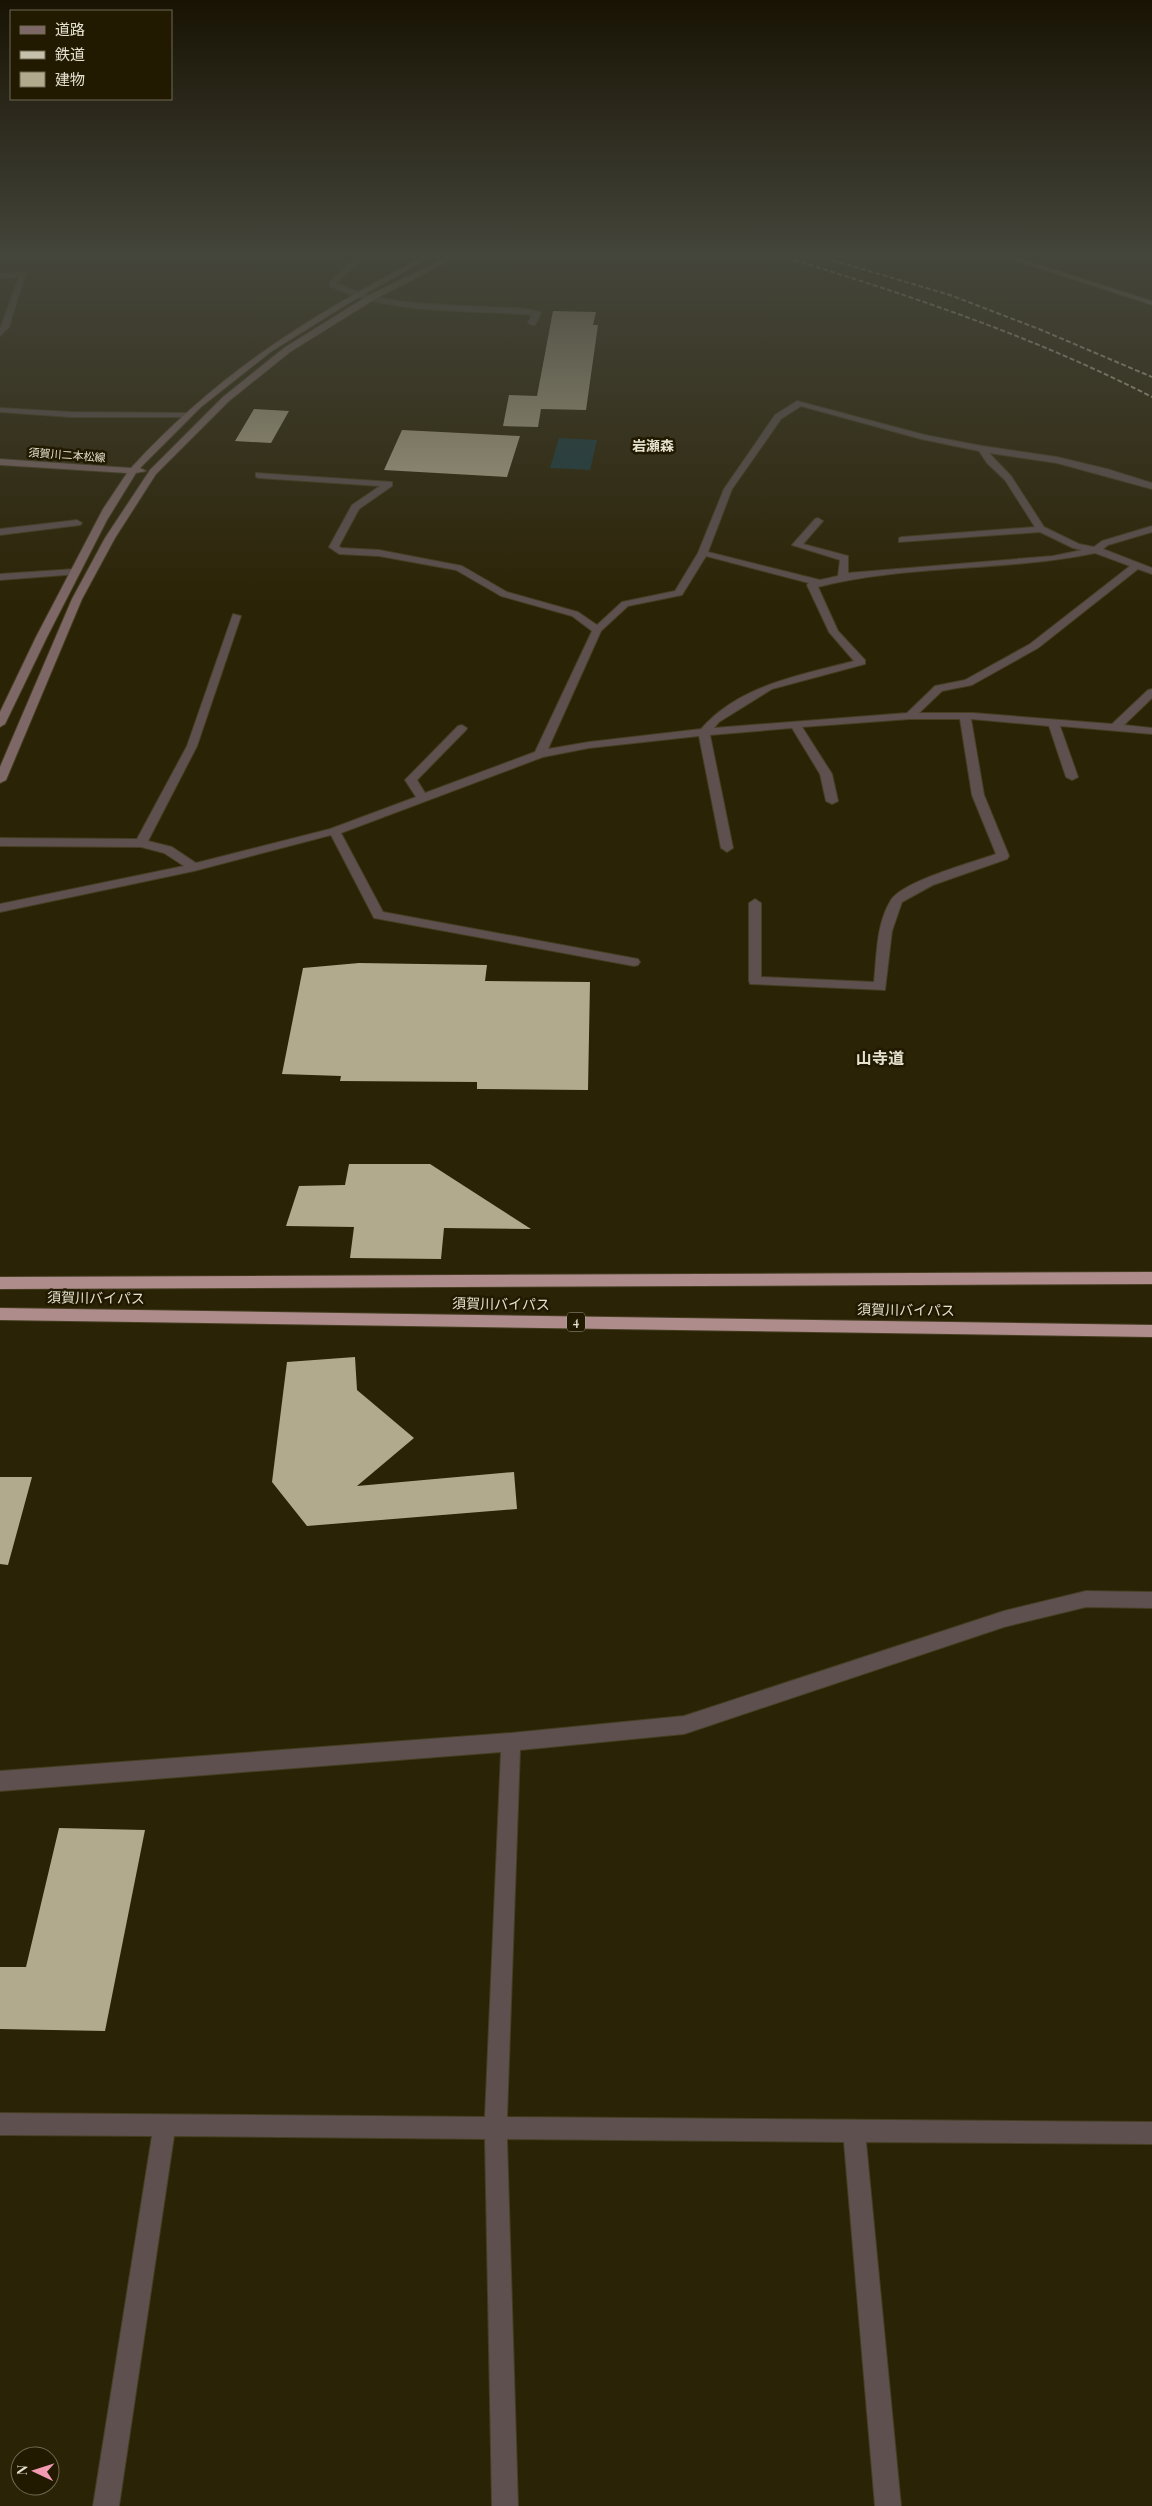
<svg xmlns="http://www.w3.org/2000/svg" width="1152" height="2506" viewBox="0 0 1152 2506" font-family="'Playfair Display','Noto Sans JP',serif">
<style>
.water{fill:#1a3c41}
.building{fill:#b2aa8d}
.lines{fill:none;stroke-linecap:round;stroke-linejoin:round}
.street-casing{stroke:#453e21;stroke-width:2}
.secondary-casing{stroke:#453e21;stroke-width:2}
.highway-casing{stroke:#453e21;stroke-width:2}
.street{fill:#5d504f;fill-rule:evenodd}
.secondary{fill:#7e6867;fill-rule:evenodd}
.highway{fill:#ad8c8b;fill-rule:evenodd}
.rail{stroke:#c6c1ad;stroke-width:2;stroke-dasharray:5 2.5;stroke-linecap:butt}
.labels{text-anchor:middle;stroke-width:5;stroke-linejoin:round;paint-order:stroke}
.far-street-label{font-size:11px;fill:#e6e2d0;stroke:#211900}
.shield{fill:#211900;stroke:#aba692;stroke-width:1}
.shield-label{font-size:12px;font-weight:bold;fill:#e6e2d0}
.far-quarter-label{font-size:14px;font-weight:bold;fill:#e6e2d0;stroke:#211900}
.street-label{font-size:14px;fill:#e6e2d0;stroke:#211900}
.quarter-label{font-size:16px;font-weight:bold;fill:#e6e2d0;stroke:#211900}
</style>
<rect width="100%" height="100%" fill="#2b2305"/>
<path class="water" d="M559 438 597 440 590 470 550 468Z"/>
<path class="building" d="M553 311 596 312 593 325H598L586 410 541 409 538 427 503 426 509 395 537 396Z
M254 409 289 411 271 443 235 441Z
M402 430 520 436 507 477 384 470Z
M359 963 487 965 485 981 590 982 588 1090 477 1089V1082L340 1081 341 1076 282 1074 303 968Z
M349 1164H430L531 1229 444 1228 441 1259 350 1258 354 1227 286 1226 299 1186 345 1185Z
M355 1357 357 1390 414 1438 357 1486 514 1472 517 1509 307 1526 272 1482 287 1362Z
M0 1477H32L8 1565 0 1564Z
M59 1828 145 1830 105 2031 0 2029V1967H26Z"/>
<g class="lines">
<g class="street-casing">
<path id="street" d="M355 258H363L337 283C382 306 439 304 488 307 501 308 531 307 541 313L535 325H532L528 323 532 315C467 309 391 316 330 286V282Z
M26 272 9 327 0 336V329L19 277 0 278V274Z
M797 401 925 435 982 446 1057 457 1107 469 1152 483V489L1057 463 989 453 1011 476 1044 527 1079 544 1094 547 1102 541 1152 526V532L1108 545 1103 549 1152 568V574L1138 569 1038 648 972 685 942 691 919 713H973L1112 724 1148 690 1152 689V698L1124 725 1152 728V734L1060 726 1078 777 1072 780 1066 777 1049 726 971 719 984 795 1009 856 1007 859 933 885 902 902 892 931 885 990 750 984 749 981V903L755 899 761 903V977L874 982C877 955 876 924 891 900 903 881 974 862 996 854L972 795 960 719H910L802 727 832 774 838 801 832 804 826 801 820 774 792 728 710 735 733 848 727 852 721 848 699 736 589 748 543 757 341 833 383 912 638 959 640 962 638 965 634 966 374 918 331 835 194 871 0 912V904L184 866 164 853 141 847 0 846V838L137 839 187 746 233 614 241 616 197 746 148 841 172 847 196 863 330 829 416 797 405 780 458 726 462 725 467 728 466 730 417 780 425 793 535 752 592 631 572 616 501 596 456 570 379 556 339 554 329 547 352 505 380 486 259 478 256 477V473L392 482V486L359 509 339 546 341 548 379 550 462 566 507 592 578 612 597 625 622 602 675 591 698 553 724 489 775 415ZM801 406 921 439 979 451 987 463 1005 480 1035 527 902 537 899 538V542L1040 532 1073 548 1082 550 1053 556 848 573V556L803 544 823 521 818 518 815 519 792 545 840 560 838 576 820 580 708 552 732 489 781 419ZM1095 553 1130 566 1030 644 965 680 935 686 907 713 714 728 719 722 772 689 865 664V660L838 631 818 587C908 564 1004 572 1095 553ZM706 556 809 583 807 585 829 632 854 661C801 675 739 685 701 729L589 742 548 749 601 631 628 606 682 595Z
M0 408 71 412 188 413 192 415 188 417H71L0 412Z
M77 520 82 523 80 525 0 535V529Z
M75 569 78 570V574L0 580V574Z
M1086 1591 1152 1592V1608L1086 1607 1004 1627 684 1734 520 1750 507 2117 1152 2122V2144L866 2142 901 2506H875L844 2142 507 2139 518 2506H492L485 2139 174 2136 119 2506H93L152 2136 0 2135V2113L485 2117 501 1752 0 1791V1771L511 1733 684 1716 1004 1611Z"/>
</g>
<g class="secondary-casing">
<path id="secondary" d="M421 258H429L349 303 272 351 201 407 140 468 146 471 136 473 107 520 47 637 5 724 0 727V712L36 637 103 509 127 473 0 465V459L131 468C218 373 308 317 421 258Z
M446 258H455L375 299 290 352 229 401 156 474 115 538 82 599 6 780 0 783V767L72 599 105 538 150 470 223 397 284 348 369 295Z
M1008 258H1018L1152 301V305Z"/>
</g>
<g class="highway-casing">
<path id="highway" d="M1152 1272V1284L0 1289V1277Z
M0 1308 1152 1325V1337L0 1320Z"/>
</g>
<use href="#street" class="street"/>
<use href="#secondary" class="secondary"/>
<use href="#highway" class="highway"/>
<path class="rail" d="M787 258C912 296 1035 337 1152 397
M825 258 950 295 1039 329 1152 377"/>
</g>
<linearGradient id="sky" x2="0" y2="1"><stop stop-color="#181303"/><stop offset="0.42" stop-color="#44453b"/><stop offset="1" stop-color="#44453b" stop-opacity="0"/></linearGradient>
<rect width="1152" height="609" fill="url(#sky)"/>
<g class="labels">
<g class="far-street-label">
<text transform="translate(67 455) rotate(4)" y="4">須賀川二本松線</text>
</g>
<rect class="shield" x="567" y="1312.5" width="18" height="19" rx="4"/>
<g class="shield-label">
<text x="576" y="1326">4</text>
</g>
<g class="far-quarter-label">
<text x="653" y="451">岩瀬森</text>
</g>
<g class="street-label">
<text transform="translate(96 1298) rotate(1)" y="5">須賀川バイパス</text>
<text transform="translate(501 1304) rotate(1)" y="5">須賀川バイパス</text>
<text transform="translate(906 1310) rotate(1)" y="5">須賀川バイパス</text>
</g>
<g class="quarter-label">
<text x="880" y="1064">山寺道</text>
</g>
</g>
<rect x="10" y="10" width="162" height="90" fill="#211900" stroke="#706953"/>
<rect x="20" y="26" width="25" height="8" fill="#7e6867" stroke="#706953"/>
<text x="55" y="35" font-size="15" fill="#e6e2d0">道路</text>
<rect x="20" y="51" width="25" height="8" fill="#c6c1ad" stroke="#706953"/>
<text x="55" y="60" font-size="15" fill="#e6e2d0">鉄道</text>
<rect x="20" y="72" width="25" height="15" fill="#b2aa8d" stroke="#706953"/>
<text x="55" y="85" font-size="15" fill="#e6e2d0">建物</text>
<g transform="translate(35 2471) rotate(274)"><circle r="24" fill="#211900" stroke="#706953"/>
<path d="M0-4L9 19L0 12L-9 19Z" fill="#f19ab1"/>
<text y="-8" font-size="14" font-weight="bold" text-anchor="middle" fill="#e6e2d0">N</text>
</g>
</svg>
